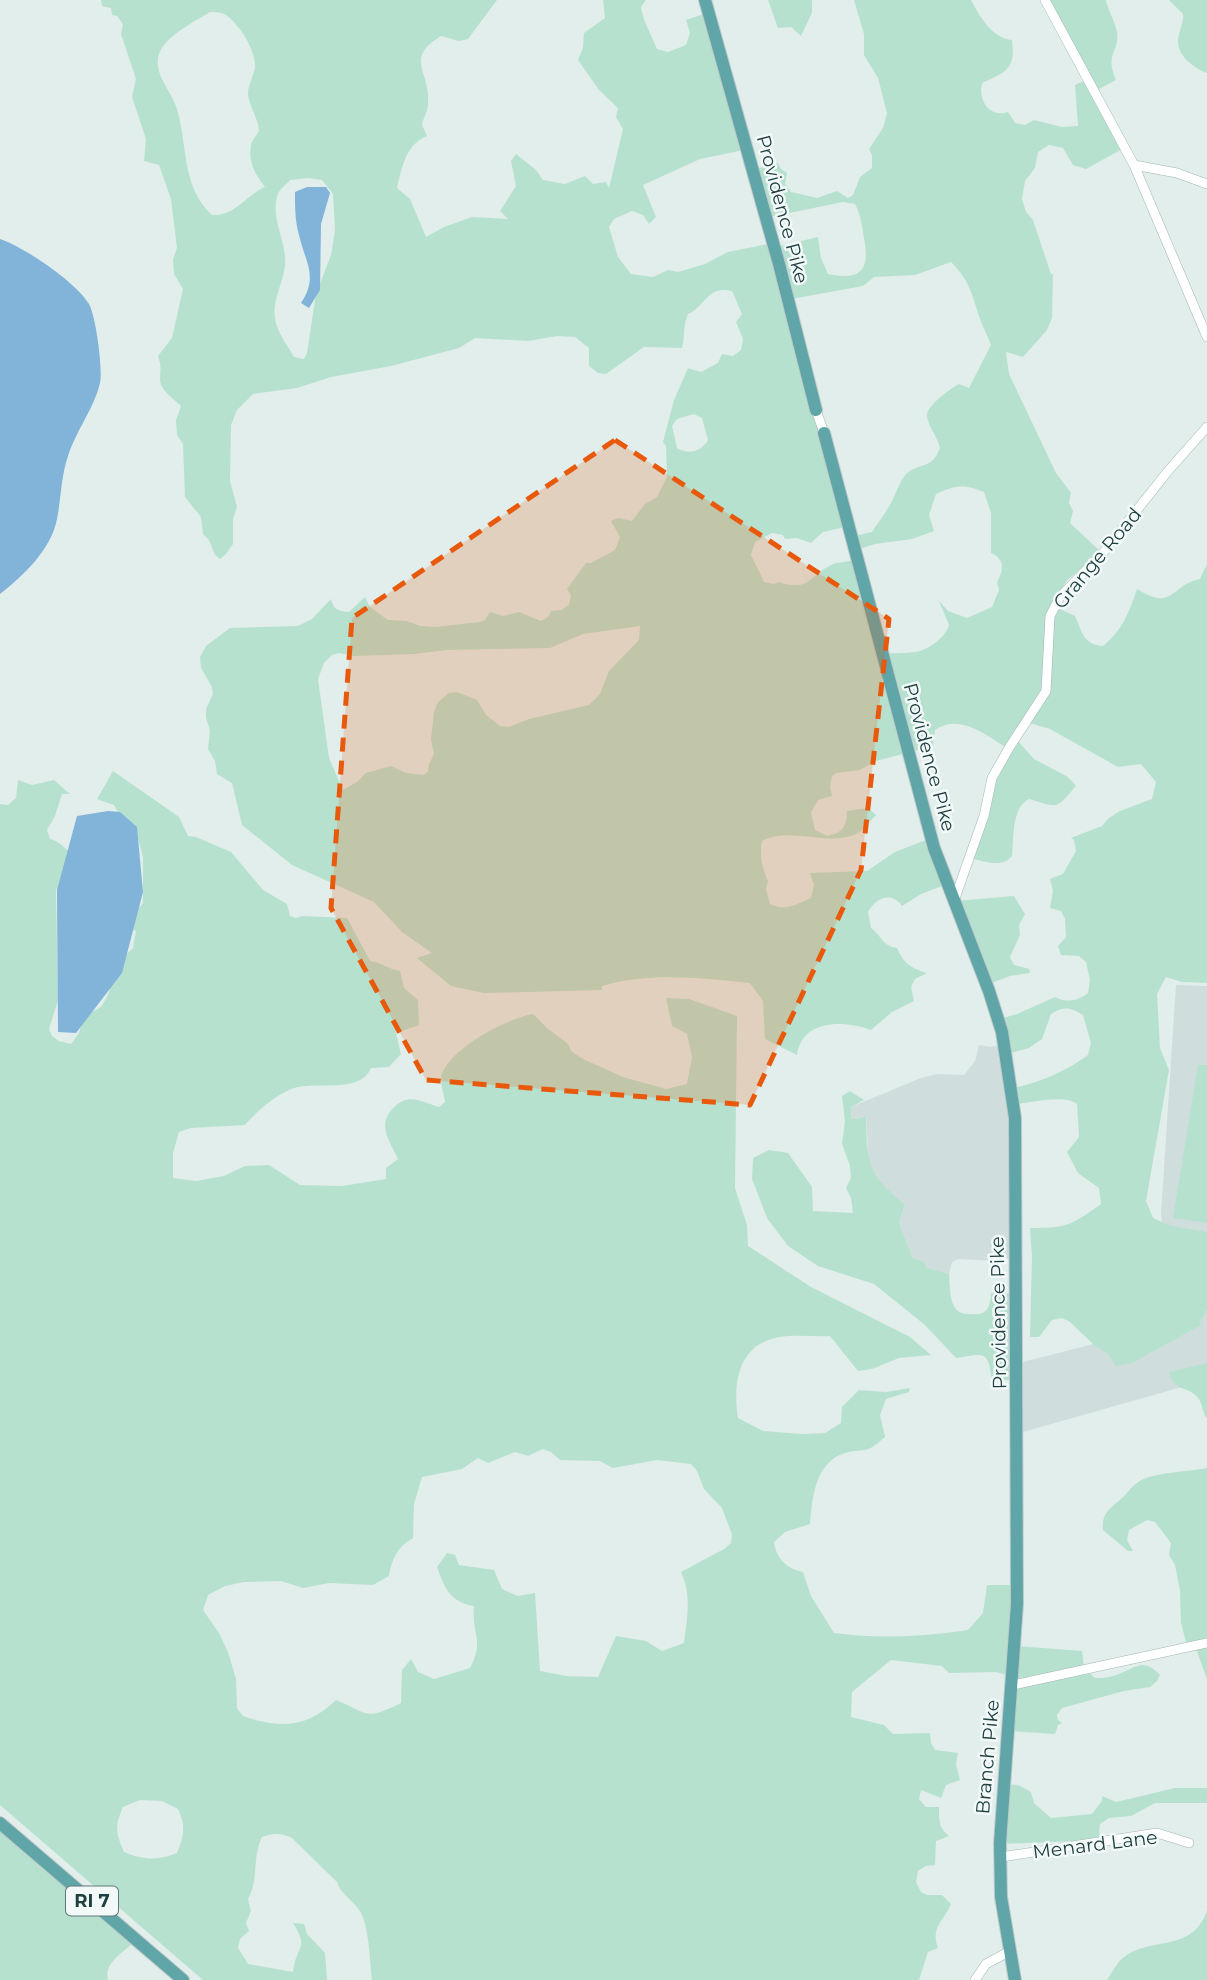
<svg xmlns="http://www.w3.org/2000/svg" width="1207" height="1980" viewBox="0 0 1207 1980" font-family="Montserrat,sans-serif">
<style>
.built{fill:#cfdedc}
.green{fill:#b7e1cf;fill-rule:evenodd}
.water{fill:#82b3d9}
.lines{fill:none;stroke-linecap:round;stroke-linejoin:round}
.minor-casing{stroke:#a3b6b5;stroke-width:10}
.major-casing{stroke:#c0caca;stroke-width:14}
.minor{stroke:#fff;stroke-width:9}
.major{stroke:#60a6a8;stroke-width:12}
.marked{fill:#e8590c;fill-opacity:0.2;stroke:#e8590c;stroke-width:5;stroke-dasharray:14 9;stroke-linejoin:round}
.labels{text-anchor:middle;stroke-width:5;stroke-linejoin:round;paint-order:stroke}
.shield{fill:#f2f9f8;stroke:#5e7878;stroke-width:2}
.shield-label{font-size:18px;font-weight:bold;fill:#1f4041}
.street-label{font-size:19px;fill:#1f4041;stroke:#f2f9f8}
</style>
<rect width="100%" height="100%" fill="#e1eeeb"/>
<path class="built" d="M1176 985 1207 986V1386L1203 1381 1023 1432V1362L1175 1323 1161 1214Z
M1004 1044 1016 1257 995 1261 958 1259 952 1262 949 1274 935 1271 926 1268 924 1262 913 1258 899 1223 905 1204 884 1188 869 1163 866 1116 857 1119 851 1118V1107L921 1078 937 1074 964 1075 975 1061 979 1045 991 1047Z"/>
<path class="green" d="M101 0H497L468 39 459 41 441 36C403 59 431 71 428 104 428 111 423 118 422 125L427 136C405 145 402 168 397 188L410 199 426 237 444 227 472 217 508 219 500 211 516 186 511 161 516 154 536 170 543 180 565 184 585 176 593 184 606 182 609 188 623 129 616 117 618 108 599 90 578 60 583 48 584 33 605 18 603 0H646L641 7C644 24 651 34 657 49L668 52 686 45 690 33 686 20 707 13 744 150 700 159 643 185 656 217 649 224 643 215 632 211 614 219 609 227 618 257 631 274 653 277 668 270 678 272 705 264 728 252 768 244 772 248 818 237 821 258 828 274C862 281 870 269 864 238 862 226 861 215 855 204L843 202 765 218 751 170 778 163 781 169 787 173 785 184 791 192 817 198 837 191 848 198 853 195 860 177 872 168V155L869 149 883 128 887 113 878 78 864 55V34L854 0H971C980 17 992 38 1012 40 1016 69 1006 72 982 83 978 100 989 118 1008 112L1015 123 1025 125 1034 120 1062 127 1078 126 1075 85 1086 80 1045 0H1106C1108 11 1115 21 1117 32 1120 52 1104 53 1116 80L1097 90 1124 148 1086 169 1073 165 1063 148 1049 145 1038 152 1035 168 1025 181 1022 199 1026 212 1033 220 1051 274H1053L1052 318 1047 330 1023 357 1006 352 1009 374 1056 473 1071 493 1069 503 1073 511 1070 523 1102 553 1067 580 1054 606 1075 616C1082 632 1084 645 1103 646 1123 630 1129 612 1137 589 1174 612 1170 585 1200 579L1207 564V983L1182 982 1166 977 1157 994 1160 1048 1169 1070 1146 1201 1153 1218 1171 1226 1207 1232V1310L1200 1322 1201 1325 1132 1363 1116 1366 1107 1353 1094 1345 1070 1322 1062 1318 1052 1320 1039 1337H1030L1032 1256 1030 1228C1067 1228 1070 1226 1101 1204L1099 1188 1078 1173 1067 1152 1079 1137 1077 1104C1064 1094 1032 1103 1015 1104L1013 1088C1039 1083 1067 1071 1088 1055L1091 1043 1083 1015C1070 1007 1064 1006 1051 1014L1042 1039 1029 1048 1007 1054 999 1019 1017 1014 1055 997C1066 1003 1078 1001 1088 993L1090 980 1086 962 1079 956 1061 955 1058 946 1066 937 1065 919 1061 911 1050 908 1053 891 1050 879 1063 874 1076 851 1074 840 1071 838 1102 826 1109 818 1120 811 1152 799 1156 782 1141 764 1118 767 1050 729 1026 722 1015 738 1034 759 1068 777 1076 786C1055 810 1059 808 1029 799 1011 808 1014 838 1012 856 1002 868 985 862 971 858L983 817 1007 748C985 735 960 713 935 730L933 746 876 761 860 770 836 773 832 776 830 787 832 796 818 800 811 812 815 830 827 836C844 832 846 827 847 811L868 808 876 815C870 821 863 831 856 834 826 847 790 826 762 841 759 854 762 868 768 881L766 889 770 904C785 912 797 904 811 898L814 885 810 873 867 871 895 852 931 838 945 885 921 894 902 906C891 891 876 898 868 912L871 928C882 936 882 946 897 948 904 964 911 968 927 973L915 979 911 987 914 1001 892 1012 871 1030C844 1020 802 1019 797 1055L765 1039 763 1001 750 983C701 978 649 972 602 986V990L484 993 451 986 417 958 432 953 402 932 374 902 292 865 242 825 232 783 217 774 215 761 208 749 210 730 206 718V709L213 694 212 687 201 668 200 657 206 646 230 628 298 626 312 619 331 599C334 610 338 611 349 612L365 597 370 607 388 620 407 621 420 626 435 627 480 622 485 620 490 612 503 616 519 612 541 621 548 617 551 611 561 610 569 605 571 595 567 589 586 563H591L615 550 620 537 611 521 618 518 632 521 645 504 657 497 667 477 666 446 663 442 674 400 688 368 701 372 718 363 722 354 733 356 741 350 743 339 736 322 742 314 732 291C707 285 706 306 688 314 683 325 685 337 682 348L644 347 606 374 598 373 589 366V348L575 337 557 336 528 341 475 338 459 348 391 366 331 377 297 388 253 394 237 410 231 425 230 481 237 507 233 519V544L226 554 220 559 215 555 209 540 203 534 201 517 185 497 183 444 177 435 176 420 181 406C173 398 160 390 160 379 160 368 162 368 158 356L172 338 183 289 174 274 173 259 177 248 171 199 159 165 144 161 146 139 132 97 136 79 121 34 123 24 117 16 112 15 111 8 102 6ZM210 12C215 12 221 12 226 15 239 24 256 50 255 67 254 76 248 84 248 94 249 106 258 118 259 130 257 136 252 140 251 145 248 163 255 174 265 187 246 195 236 216 212 215 181 186 188 146 177 109 172 92 155 76 158 58 161 38 194 22 210 12ZM308 178 322 180 333 194 335 230 331 255 316 294 307 353 304 359 294 357C288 346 276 331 275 318 272 301 283 283 285 266 287 241 271 221 277 197 278 190 286 185 290 180ZM951 262C970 281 972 295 980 319 983 328 988 336 991 345L969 388 959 384C951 388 926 406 927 416 928 427 938 437 940 448 932 470 920 462 906 474 900 481 897 491 893 499 888 510 879 521 872 532L849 537 853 551 875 544 912 539 934 531 929 515 936 494C956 485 963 484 984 492L991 513V553C1005 559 1004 570 997 582L999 590 992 607 967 618 948 611 939 601 949 625C946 637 927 651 915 652 903 654 892 652 880 655L854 560C846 562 837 562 831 565 808 577 809 592 779 582L774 584 764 582 751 555 755 542 772 533 783 535 785 539 797 538 811 543 823 532 845 527 786 300 863 286 874 277 915 275ZM694 414 702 418 708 440C701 452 689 455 677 448L672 426 677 419ZM640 626 639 640 609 671 600 694 589 705 529 719 509 727 500 726 486 715 477 700 457 692 449 693 438 702 434 712 431 739 434 754 429 764 428 772 423 775 406 773 391 766 366 773 357 782 343 790 329 758 318 679 324 663 332 655 339 653 354 656 414 654 447 650 550 648 583 634Z
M768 0H812V13L801 36 791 27 778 28Z
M1169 0H1207V73C1195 69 1178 56 1178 42 1178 32 1184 24 1183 14Z
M113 771 179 817 188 836 196 837 231 852 263 890 287 904 290 916 296 918 302 916 347 918 370 961C381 962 388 969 400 971L404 988 418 1000 419 1025 396 1033 401 1054 389 1067 371 1068C361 1094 316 1081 294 1088 276 1094 257 1111 245 1125L191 1128 179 1132 173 1153V1178L196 1181 224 1176 245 1166 269 1165 300 1185 342 1186 386 1179V1168L398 1159C394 1150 388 1141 386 1132 382 1119 392 1105 405 1100 415 1097 429 1104 439 1107L445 1102C444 1093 439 1083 442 1074 452 1047 506 1019 533 1014L547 1028 568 1044 571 1051 583 1059 623 1077 666 1089 687 1084 692 1057 687 1034 672 1026 666 998 689 999 737 1016 735 1188 747 1225 748 1246 811 1287 910 1337 931 1355 899 1358 872 1369 858 1371 830 1336C813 1337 792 1334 775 1338 737 1347 733 1386 738 1418L763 1431 802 1434 825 1433 841 1423 842 1407 859 1390 886 1392 910 1388 909 1392 886 1399 880 1415 885 1437C863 1456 868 1447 845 1453 815 1462 812 1499 810 1524L785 1532 774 1542C776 1558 787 1569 803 1572L811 1596 834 1633C878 1639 924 1637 968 1630L983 1613 987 1585H1017L1015 1646 1082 1651 1084 1668 1095 1678C1101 1678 1107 1678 1113 1676 1132 1671 1142 1655 1160 1675L1157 1681 1150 1687 1124 1691 1062 1708 1057 1715 1058 1720 1062 1723 1058 1725 1055 1734 1009 1731 1013 1677 996 1672 949 1673 942 1666 891 1660 852 1692 851 1717 884 1725 893 1734 930 1733 931 1743 935 1750 958 1753 956 1764 960 1780 946 1785 941 1798 921 1790 919 1799 926 1807H939C939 1820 938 1827 949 1836L936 1841 935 1865 926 1866 918 1871 916 1882 921 1892 927 1895H942L951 1904C944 1922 930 1926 938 1948L928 1952 919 1980H372C370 1962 369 1928 361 1913 354 1900 341 1895 337 1882L292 1838C282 1833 273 1833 262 1837 252 1857 259 1880 248 1899L251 1911 246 1923 249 1931 240 1939 238 1948 248 1964 293 1972C296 1945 310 1950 293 1923L304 1924 307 1934 325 1953 327 1980H203L0 1805V804L8 805 16 798 18 780 32 785 54 780 70 794H62L55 816 47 830 50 839C62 841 77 859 80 872 81 873 79 882 79 884L56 889 58 1000 49 1029 52 1036 59 1041 71 1044 79 1033 83 1017 101 1007 108 995 118 962 133 948 136 931 126 927 128 905 140 907 143 903V857L137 835 124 824 114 805 97 799ZM543 1449 551 1452 560 1460 600 1461 613 1468 657 1460 691 1464 697 1471 704 1489 722 1508 732 1534 731 1543 724 1549 681 1572C692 1596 687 1617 684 1643L662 1651 646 1641 616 1636 598 1677 566 1676 540 1671 535 1593 518 1596 502 1589 494 1570 459 1565 455 1555 447 1553 437 1567C445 1589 450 1602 474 1606 471 1633 485 1640 470 1668L434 1679 418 1672 411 1659 402 1670 401 1703C364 1721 370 1714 336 1700 307 1728 280 1729 243 1716L237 1708 236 1679 228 1652 219 1633 203 1610 208 1595 225 1586 244 1582 281 1581 303 1588 329 1583 373 1585 389 1576C392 1559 397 1547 413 1538L414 1504 422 1477 462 1469 478 1458 488 1463 515 1452 528 1456ZM140 1800 162 1801 178 1809C186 1826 184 1835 177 1853 157 1861 143 1860 124 1852 116 1832 114 1828 123 1807Z
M1014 896 1025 914 1019 925 1020 935 1010 957 1014 965 1029 969 1030 973 1010 976 989 984 956 901Z
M1198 1065H1207V1223L1173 1218Z
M850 1091 864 1100 851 1107V1118L857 1119 866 1116C867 1161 867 1175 905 1204L899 1223 913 1258 924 1262 927 1268 949 1274C950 1284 949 1304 958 1311 960 1313 966 1314 968 1314 986 1316 990 1310 991 1293L1016 1294 1017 1380H992C988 1349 984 1354 956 1358L925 1325 874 1284 818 1266 788 1246 767 1218 752 1179 753 1158 769 1150 788 1153 812 1187 813 1211 853 1213 851 1198 846 1188 851 1178 850 1166 842 1144 845 1121 842 1096Z
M1207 1363V1419C1202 1412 1203 1404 1198 1398 1187 1384 1175 1394 1169 1372Z
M1207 1468V1679L1197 1651 1186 1642 1181 1623 1180 1591 1175 1565 1169 1555 1171 1543 1155 1522 1147 1520 1129 1530 1127 1540 1133 1551H1128L1103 1530C1101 1514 1110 1508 1121 1499 1127 1494 1131 1487 1137 1483 1151 1472 1188 1472 1207 1468Z
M1004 1784 1018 1785 1031 1792 1034 1803 1051 1818 1092 1814 1102 1801V1796L1116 1802 1175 1788H1207V1803H1155L1131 1816 1109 1818 1100 1824 1099 1831 1101 1840 1001 1844Z
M0 1822 133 1943C121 1954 104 1963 108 1980H0Z
M1207 1910V1980H1107C1112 1973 1117 1962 1124 1957 1152 1936 1193 1953 1207 1910Z"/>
<path class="water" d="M307 187H326L330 193 321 224 320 290 309 308 301 303C319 276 305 262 299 235 295 221 295 207 295 192Z
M0 239C24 247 76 282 89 304 96 317 103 369 100 383 95 406 75 433 68 456 61 476 61 499 57 519 51 550 23 576 0 594Z
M108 811 120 812 137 827 143 892 122 973 76 1033 58 1032 57 890 77 816Z"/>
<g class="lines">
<g class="minor-casing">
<path id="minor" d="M1045 0 1134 165 1207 337
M1134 165 1177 173 1207 184
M816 410 824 433
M954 901 984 816 992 778 1009 748 1046 691 1050 616 1060 597 1102 554 1168 471 1207 427
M1013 1685 1207 1643
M1001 1857 1157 1833 1189 1843
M975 1980 986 1964 1010 1951"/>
</g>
<g class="major-casing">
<path id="major" d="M705 0 779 264 816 410
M824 433 934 848 989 991 1002 1032 1015 1118 1017 1604 1000 1843 1001 1897 1015 1980
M0 1823 183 1980"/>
</g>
<use href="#minor" class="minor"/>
<use href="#major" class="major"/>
</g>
<path class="marked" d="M615 440 889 619 861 870 750 1105 426 1080 331 908 352 618Z"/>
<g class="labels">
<rect class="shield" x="66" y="1886.5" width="52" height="29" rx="5"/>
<g class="shield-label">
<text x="92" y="1907">RI 7</text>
</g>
<g class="street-label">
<text transform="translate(783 209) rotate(75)" y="7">Providence Pike</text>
<text transform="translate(1097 558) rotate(-50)" y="7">Grange Road</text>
<text transform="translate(930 757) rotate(75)" y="7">Providence Pike</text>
<text transform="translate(998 1313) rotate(-91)" y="7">Providence Pike</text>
<text transform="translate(987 1757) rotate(-85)" y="7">Branch Pike</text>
<text transform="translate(1095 1844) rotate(-7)" y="7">Menard Lane</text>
</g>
</g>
</svg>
